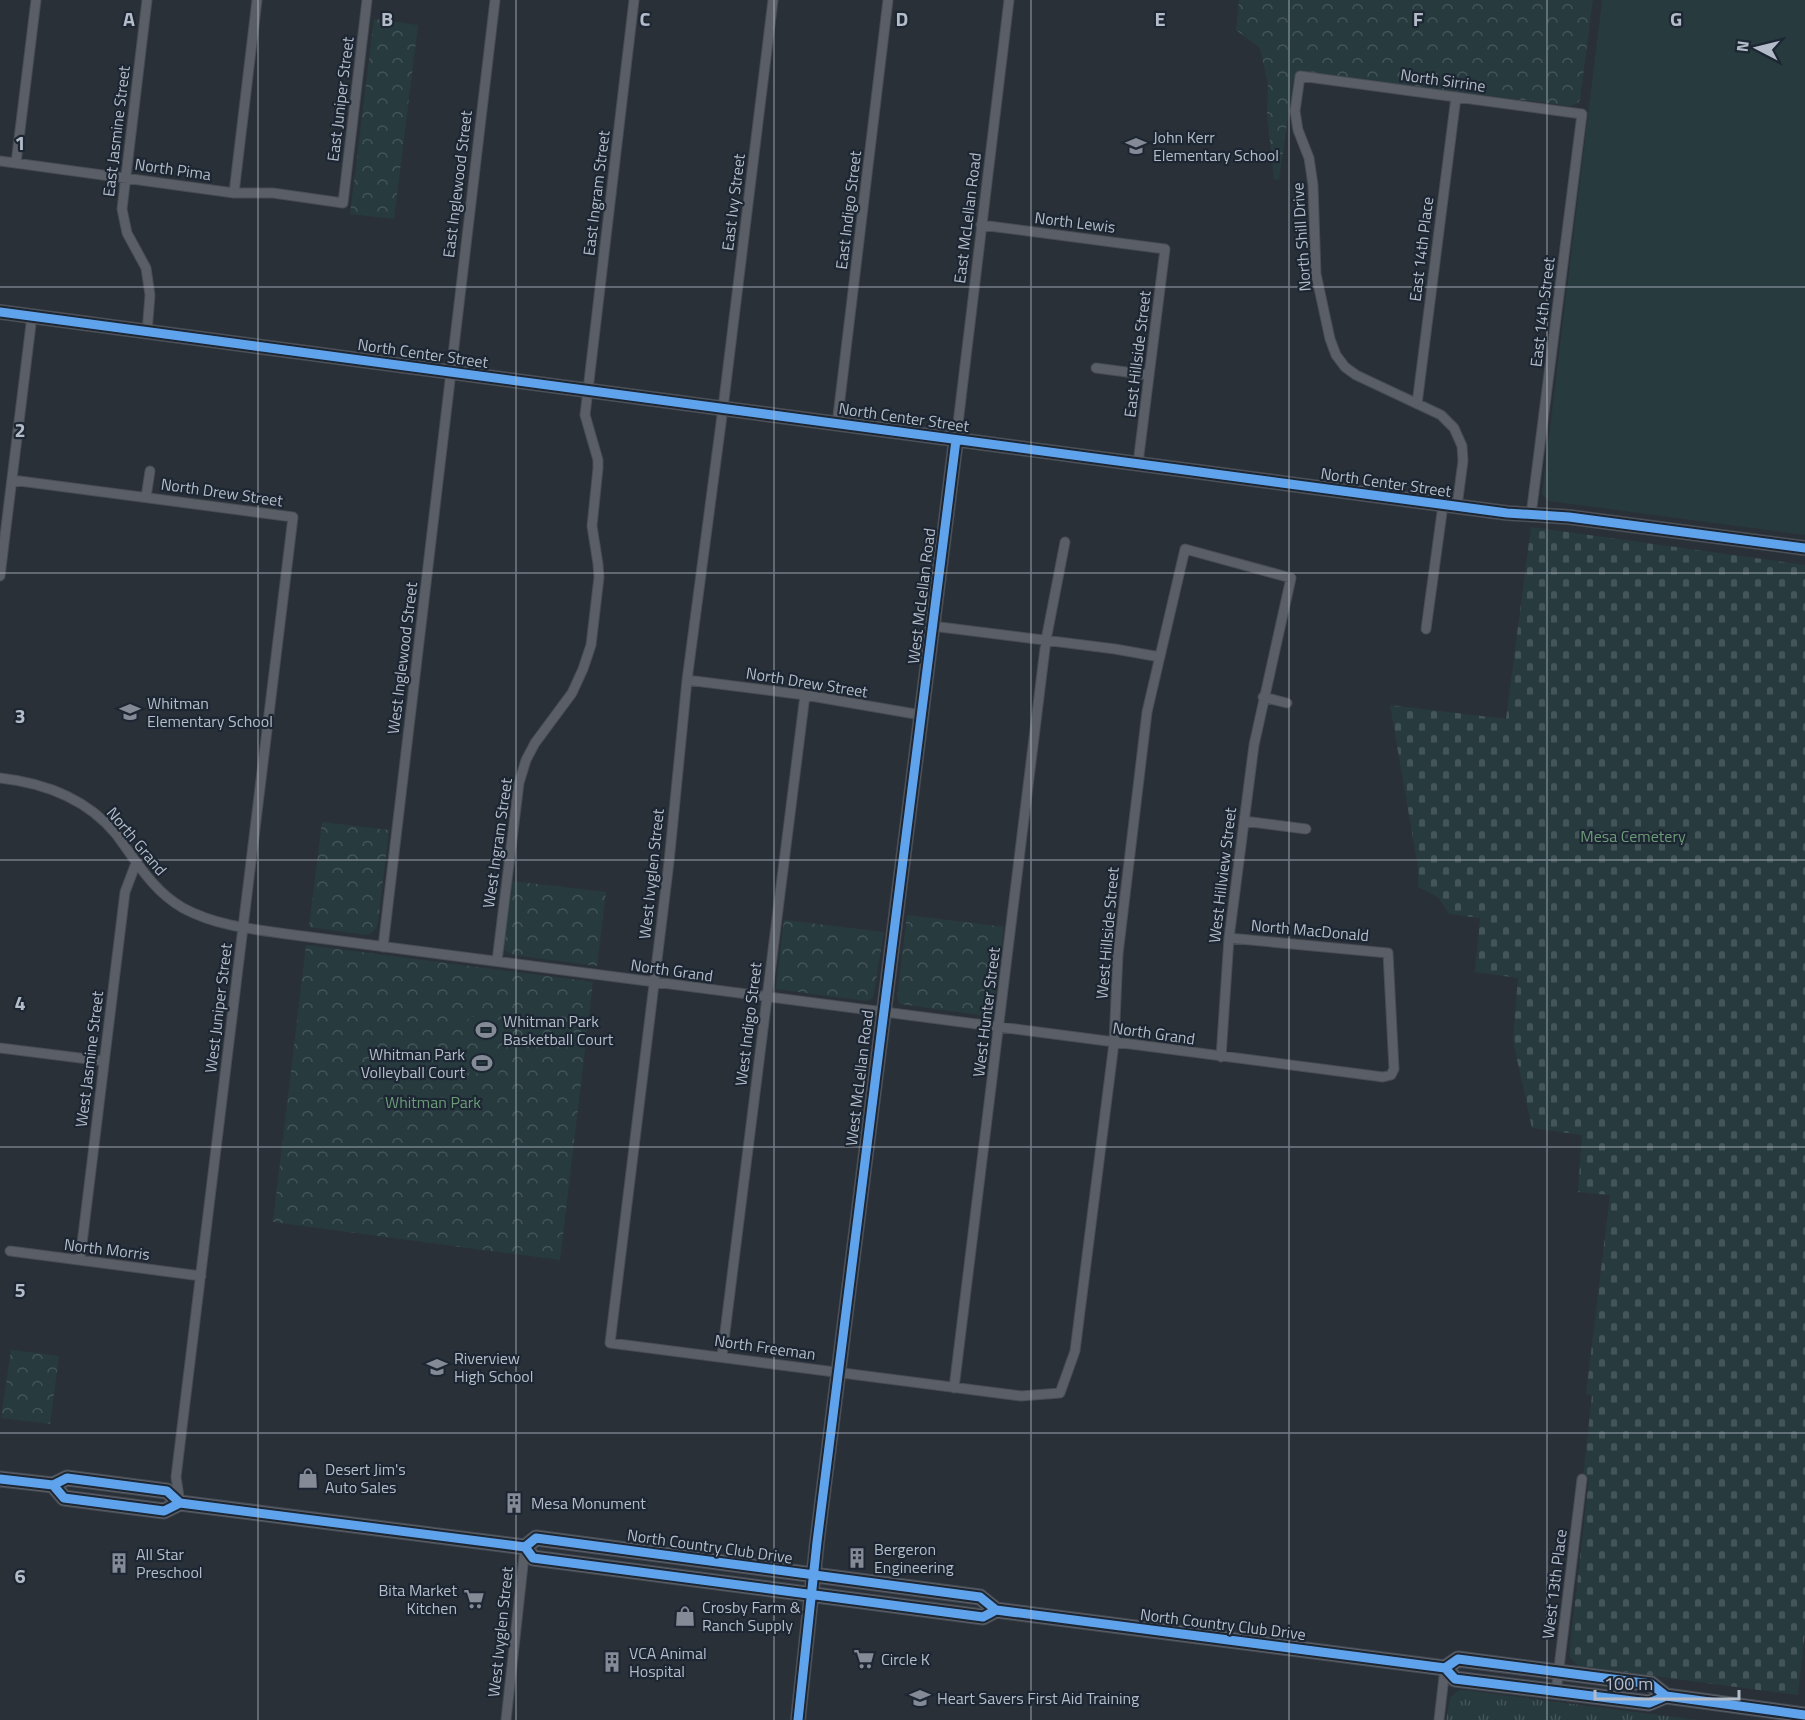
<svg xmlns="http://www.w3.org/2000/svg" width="1805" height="1720" viewBox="0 0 1805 1720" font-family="'Titillium Web',sans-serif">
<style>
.grass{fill:url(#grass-tufts)}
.cemetery{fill:url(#cemetery-stones)}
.park{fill:url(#park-crowns)}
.pitch{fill:#273a3e}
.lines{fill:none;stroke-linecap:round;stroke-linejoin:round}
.street-casing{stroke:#484c53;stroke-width:11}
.secondary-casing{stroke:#484c53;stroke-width:16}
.primary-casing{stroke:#484c55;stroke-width:17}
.street{stroke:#5a5e66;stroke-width:9}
.secondary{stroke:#595d64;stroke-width:14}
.primary{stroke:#5c6168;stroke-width:15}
.cycleway-casing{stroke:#1d2633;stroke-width:13}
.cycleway{stroke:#60a3ed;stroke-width:9}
.grid{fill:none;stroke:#b4bcc9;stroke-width:1.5;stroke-opacity:0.55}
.labels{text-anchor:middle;stroke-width:4.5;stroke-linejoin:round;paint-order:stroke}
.street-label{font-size:16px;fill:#b4bcc9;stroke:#1d2633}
.poi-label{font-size:16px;fill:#b4bcc9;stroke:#1d2633;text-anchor:start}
.park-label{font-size:16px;fill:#6b9a76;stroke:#1d2633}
.grid-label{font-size:20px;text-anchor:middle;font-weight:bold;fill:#b4bcc9;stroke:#1d2633;stroke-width:4.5;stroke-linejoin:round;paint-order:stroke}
</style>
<defs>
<pattern id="grass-tufts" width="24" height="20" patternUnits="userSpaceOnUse" patternTransform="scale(1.5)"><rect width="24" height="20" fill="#273a3e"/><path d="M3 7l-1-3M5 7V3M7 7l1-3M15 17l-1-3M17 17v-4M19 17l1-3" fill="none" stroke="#445559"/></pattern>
<pattern id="cemetery-stones" width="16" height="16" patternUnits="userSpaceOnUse" patternTransform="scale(1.5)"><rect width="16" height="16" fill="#273a3e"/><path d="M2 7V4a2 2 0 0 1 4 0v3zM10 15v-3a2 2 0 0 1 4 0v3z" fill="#445559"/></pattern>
<pattern id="park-crowns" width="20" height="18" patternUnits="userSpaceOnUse" patternTransform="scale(1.5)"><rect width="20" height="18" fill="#273a3e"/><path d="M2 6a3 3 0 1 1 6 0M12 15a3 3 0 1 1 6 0" fill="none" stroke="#445559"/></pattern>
</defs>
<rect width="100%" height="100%" fill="#2a3038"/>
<path class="grass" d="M1459 1690H1464L1697 1720H1446L1450 1698Z"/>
<path class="cemetery" d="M1531 527 1805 565V1634L1798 1695 1578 1666 1569 1656 1589 1478 1583 1477 1592 1395 1586 1394 1610 1195 1578 1192 1582 1135 1532 1128 1513 1041 1518 978 1475 972 1480 918 1449 914 1439 898 1418 887V867L1390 705 1506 719Z"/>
<path class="park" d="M1239 0H1593L1580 99 1578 103 1570 106 1304 72 1293 80 1279 180 1274 179 1267 114 1268 84 1260 48 1236 30Z
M374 19 418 25 394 219 350 214Z
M322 822 389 830 378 922C376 929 374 933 366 935L309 927Z
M511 881 606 892 597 966 513 955 504 950Z
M907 915 1004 927 993 1017 900 1004 897 997Z
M784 920 884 932 873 998 866 1001 776 989Z
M306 945 593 982 560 1260 273 1222Z
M11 1350 59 1356 50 1424 1 1418Z"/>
<path class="pitch" d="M1602 0H1805V535L1549 501 1542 494Z
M469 1016 506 1021 503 1043 466 1038Z
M466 1050 501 1055 498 1076 463 1072Z"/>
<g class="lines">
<g class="street-casing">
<path id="street" d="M147 0 122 209 127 233 146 268 150 295 147 332
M773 0 723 408 687 680 669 862 610 1343 1021 1396 1060 1393 1075 1351 1114 1043 1118 954 1147 712 1185 549 1291 578 1254 745 1229 938 1221 1057
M0 161 234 193H273L343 203 367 0
M16 163 36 0
M234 193 257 0
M981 225 1165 249 1138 463
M1096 368 1149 375
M1417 404 1456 97
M837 424 888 0
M956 440 1009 0
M12 480 293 517 176 1477 180 1503
M146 497 150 471
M1457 506 1463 461 1462 446 1454 428 1441 415 1356 375 1345 367 1336 355 1330 339 1316 274 1313 185 1309 158 1298 130 1295 111 1300 76 1582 114 1531 515
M0 576 32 316
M932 626 1115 649 1160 657
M1426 629 1443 505
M687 680 805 695 921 715
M1263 697 1287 703
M0 778C45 783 86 798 116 834 136 861 153 891 183 908 220 928 262 930 302 936L1383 1077 1391 1075 1394 1069 1388 953 1229 938
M1244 821 1306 829
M383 947 495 0
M497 961 519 783 526 760 535 743 572 693 583 669 591 645 599 577 598 564 592 526 598 468V460L585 415 634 0
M0 1048 104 1061
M10 1251 201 1276
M80 1260 125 892 136 863
M722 1356 805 695
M954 1388 1046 640 1065 542
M1556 1692 1582 1479
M506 1720 525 1547
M1439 1720 1445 1668"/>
</g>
<g class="secondary-casing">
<path id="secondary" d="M0 312 1507 513 1569 517 1805 548
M798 1720 817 1542 956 440"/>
</g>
<g class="primary-casing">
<path id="primary" d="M0 1479 53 1485 67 1478 144 1488 167 1491 180 1503
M53 1485 64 1498 164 1511 180 1503 525 1547 536 1538 980 1597 996 1610 1445 1668 1455 1679 1649 1703 1666 1696 1805 1715
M525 1547 533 1558 983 1617 996 1610
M1445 1668 1458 1659 1651 1684 1666 1696"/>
</g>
<use href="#street" class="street"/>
<use href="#secondary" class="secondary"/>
<use href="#primary" class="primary"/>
<g class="cycleway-casing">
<path id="cycleway" d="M0 312 1507 513 1569 517 1805 548
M0 1479 53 1485 67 1478 144 1488 167 1491 180 1503
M53 1485 64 1498 164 1511 180 1503 525 1547 536 1538 980 1597 996 1610 1445 1668 1455 1679 1649 1703 1666 1696 1805 1715
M525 1547 533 1558 983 1617 996 1610
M1445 1668 1458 1659 1651 1684 1666 1696
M798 1720 817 1542 956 440"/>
</g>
<use href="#cycleway" class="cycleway"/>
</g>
<path class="grid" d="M258 0V1720M516 0V1720M774 0V1720M1031 0V1720M1289 0V1720M1547 0V1720M0 287H1805M0 573H1805M0 860H1805M0 1147H1805M0 1433H1805"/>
<defs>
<g id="school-bare" transform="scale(1.62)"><path d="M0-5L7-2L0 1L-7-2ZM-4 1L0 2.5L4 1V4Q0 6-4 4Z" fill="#848b96" stroke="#1d2633" stroke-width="2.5" paint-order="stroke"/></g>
<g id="stadium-bare" transform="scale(1.62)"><path d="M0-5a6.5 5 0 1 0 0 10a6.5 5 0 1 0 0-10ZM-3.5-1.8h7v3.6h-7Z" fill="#848b96" stroke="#1d2633" stroke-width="2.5" paint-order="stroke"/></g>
<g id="shop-bare" transform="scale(1.62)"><path d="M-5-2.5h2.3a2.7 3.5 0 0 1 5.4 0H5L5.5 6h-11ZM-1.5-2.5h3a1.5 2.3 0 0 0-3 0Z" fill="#848b96" stroke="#1d2633" stroke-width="2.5" paint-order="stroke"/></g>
<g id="building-bare" transform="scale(1.62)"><path d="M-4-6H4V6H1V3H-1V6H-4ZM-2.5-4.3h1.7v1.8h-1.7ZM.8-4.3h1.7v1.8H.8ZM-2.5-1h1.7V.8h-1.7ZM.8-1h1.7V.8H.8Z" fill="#848b96" stroke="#1d2633" stroke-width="2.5" paint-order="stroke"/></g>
<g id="supermarket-bare" transform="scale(1.62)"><path d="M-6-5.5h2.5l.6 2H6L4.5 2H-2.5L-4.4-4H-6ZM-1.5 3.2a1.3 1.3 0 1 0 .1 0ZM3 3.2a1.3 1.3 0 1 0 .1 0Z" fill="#848b96" stroke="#1d2633" stroke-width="2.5" paint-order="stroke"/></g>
</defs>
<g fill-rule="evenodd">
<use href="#school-bare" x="1136" y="146"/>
<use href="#school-bare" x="130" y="712"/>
<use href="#stadium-bare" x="486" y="1030"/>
<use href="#stadium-bare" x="482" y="1063"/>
<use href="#school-bare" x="437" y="1367"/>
<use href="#shop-bare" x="308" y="1478"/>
<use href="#building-bare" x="514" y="1503"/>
<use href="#building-bare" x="857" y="1558"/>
<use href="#building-bare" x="119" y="1563"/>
<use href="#supermarket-bare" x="474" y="1599"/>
<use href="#shop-bare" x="685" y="1616"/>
<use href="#supermarket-bare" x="864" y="1659"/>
<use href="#building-bare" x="612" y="1662"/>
<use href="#school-bare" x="920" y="1698"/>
</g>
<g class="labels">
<g class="street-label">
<text transform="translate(1443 80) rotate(8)" y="6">North Sirrine</text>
<text transform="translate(340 99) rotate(-83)" y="6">East Juniper Street</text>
<text transform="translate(116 131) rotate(-83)" y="6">East Jasmine Street</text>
<text transform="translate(173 169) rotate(8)" y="6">North Pima</text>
<text transform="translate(457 184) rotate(-83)" y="6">East Inglewood Street</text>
<text transform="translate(596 193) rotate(-83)" y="6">East Ingram Street</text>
<text transform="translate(733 202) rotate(-83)" y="6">East Ivy Street</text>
<text transform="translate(848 210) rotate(-83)" y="6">East Indigo Street</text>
<text transform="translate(967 218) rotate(-83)" y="6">East McLellan Road</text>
<text transform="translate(1075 222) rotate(7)" y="6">North Lewis</text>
<text transform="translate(1301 237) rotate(-94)" y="6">North Shill Drive</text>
<text transform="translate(1421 249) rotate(-83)" y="6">East 14th Place</text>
<text transform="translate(1542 312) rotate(-83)" y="6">East 14th Street</text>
<text transform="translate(423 353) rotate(8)" y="6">North Center Street</text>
<text transform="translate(1137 354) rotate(-83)" y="6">East Hillside Street</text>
<text transform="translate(904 417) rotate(8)" y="6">North Center Street</text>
<text transform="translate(1386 482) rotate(8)" y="6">North Center Street</text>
<text transform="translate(222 492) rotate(8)" y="6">North Drew Street</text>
<text transform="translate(921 596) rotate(-83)" y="6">West McLellan Road</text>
<text transform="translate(402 658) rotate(-83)" y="6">West Inglewood Street</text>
<text transform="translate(807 682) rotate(9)" y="6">North Drew Street</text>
<text transform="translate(137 841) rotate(50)" y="6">North Grand</text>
<text transform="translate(497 843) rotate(-82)" y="6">West Ingram Street</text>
<text transform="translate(651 874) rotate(-84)" y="6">West Ivyglen Street</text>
<text transform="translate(1222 875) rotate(-83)" y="6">West Hillview Street</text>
<text transform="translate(1310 930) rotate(5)" y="6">North MacDonald</text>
<text transform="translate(1107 933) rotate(-85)" y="6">West Hillside Street</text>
<text transform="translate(672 970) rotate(8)" y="6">North Grand</text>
<text transform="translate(218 1008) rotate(-83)" y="6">West Juniper Street</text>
<text transform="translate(986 1012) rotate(-83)" y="6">West Hunter Street</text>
<text transform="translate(748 1024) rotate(-83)" y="6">West Indigo Street</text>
<text transform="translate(1154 1033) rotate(8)" y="6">North Grand</text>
<text transform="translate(89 1059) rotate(-83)" y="6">West Jasmine Street</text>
<text transform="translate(859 1078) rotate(-83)" y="6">West McLellan Road</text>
<text transform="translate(107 1249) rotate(7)" y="6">North Morris</text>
<text transform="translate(765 1347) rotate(8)" y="6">North Freeman</text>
<text transform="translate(710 1546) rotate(8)" y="6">North Country Club Drive</text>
<text transform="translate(1554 1584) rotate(-83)" y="6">West 13th Place</text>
<text transform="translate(1223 1624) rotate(7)" y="6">North Country Club Drive</text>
<text transform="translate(500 1632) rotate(-84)" y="6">West Ivyglen Street</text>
</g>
<g class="poi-label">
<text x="1153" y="143">John Kerr<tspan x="1153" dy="18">Elementary School</tspan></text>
<text x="147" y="709">Whitman<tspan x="147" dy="18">Elementary School</tspan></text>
<text x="503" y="1027">Whitman Park<tspan x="503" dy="18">Basketball Court</tspan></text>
<text x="465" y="1060" text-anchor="end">Whitman Park<tspan x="465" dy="18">Volleyball Court</tspan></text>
<text x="454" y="1364">Riverview<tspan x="454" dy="18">High School</tspan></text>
<text x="325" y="1475">Desert Jim's<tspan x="325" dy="18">Auto Sales</tspan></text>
<text x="531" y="1509">Mesa Monument</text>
<text x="874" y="1555">Bergeron<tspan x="874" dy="18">Engineering</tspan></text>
<text x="136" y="1560">All Star<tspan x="136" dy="18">Preschool</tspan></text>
<text x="457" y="1596" text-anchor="end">Bita Market<tspan x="457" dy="18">Kitchen</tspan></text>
<text x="702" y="1613">Crosby Farm &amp;<tspan x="702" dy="18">Ranch Supply</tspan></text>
<text x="629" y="1659">VCA Animal<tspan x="629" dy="18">Hospital</tspan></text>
<text x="881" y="1665">Circle K</text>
<text x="937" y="1704">Heart Savers First Aid Training</text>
</g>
<g class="park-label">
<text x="1633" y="842">Mesa Cemetery</text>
<text x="433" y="1108">Whitman Park</text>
</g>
</g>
<g class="grid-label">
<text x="129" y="26">A</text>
<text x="387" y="26">B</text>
<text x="645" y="26">C</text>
<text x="902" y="26">D</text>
<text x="1160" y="26">E</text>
<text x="1418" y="26">F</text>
<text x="1676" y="26">G</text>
<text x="20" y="150">1</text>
<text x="20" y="437">2</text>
<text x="20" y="723">3</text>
<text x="20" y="1010">4</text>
<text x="20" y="1297">5</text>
<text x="20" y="1583">6</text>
</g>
<g transform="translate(1757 48) rotate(277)" stroke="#1d2633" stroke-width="4.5" paint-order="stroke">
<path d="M0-4.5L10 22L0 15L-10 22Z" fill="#b4bcc9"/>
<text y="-9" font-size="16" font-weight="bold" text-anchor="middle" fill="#b4bcc9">N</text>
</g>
<path d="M1595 1690v9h144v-9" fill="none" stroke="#b4bcc9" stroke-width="3"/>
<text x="1604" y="1690" font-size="18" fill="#b4bcc9" stroke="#1d2633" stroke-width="4.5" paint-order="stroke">100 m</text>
</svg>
